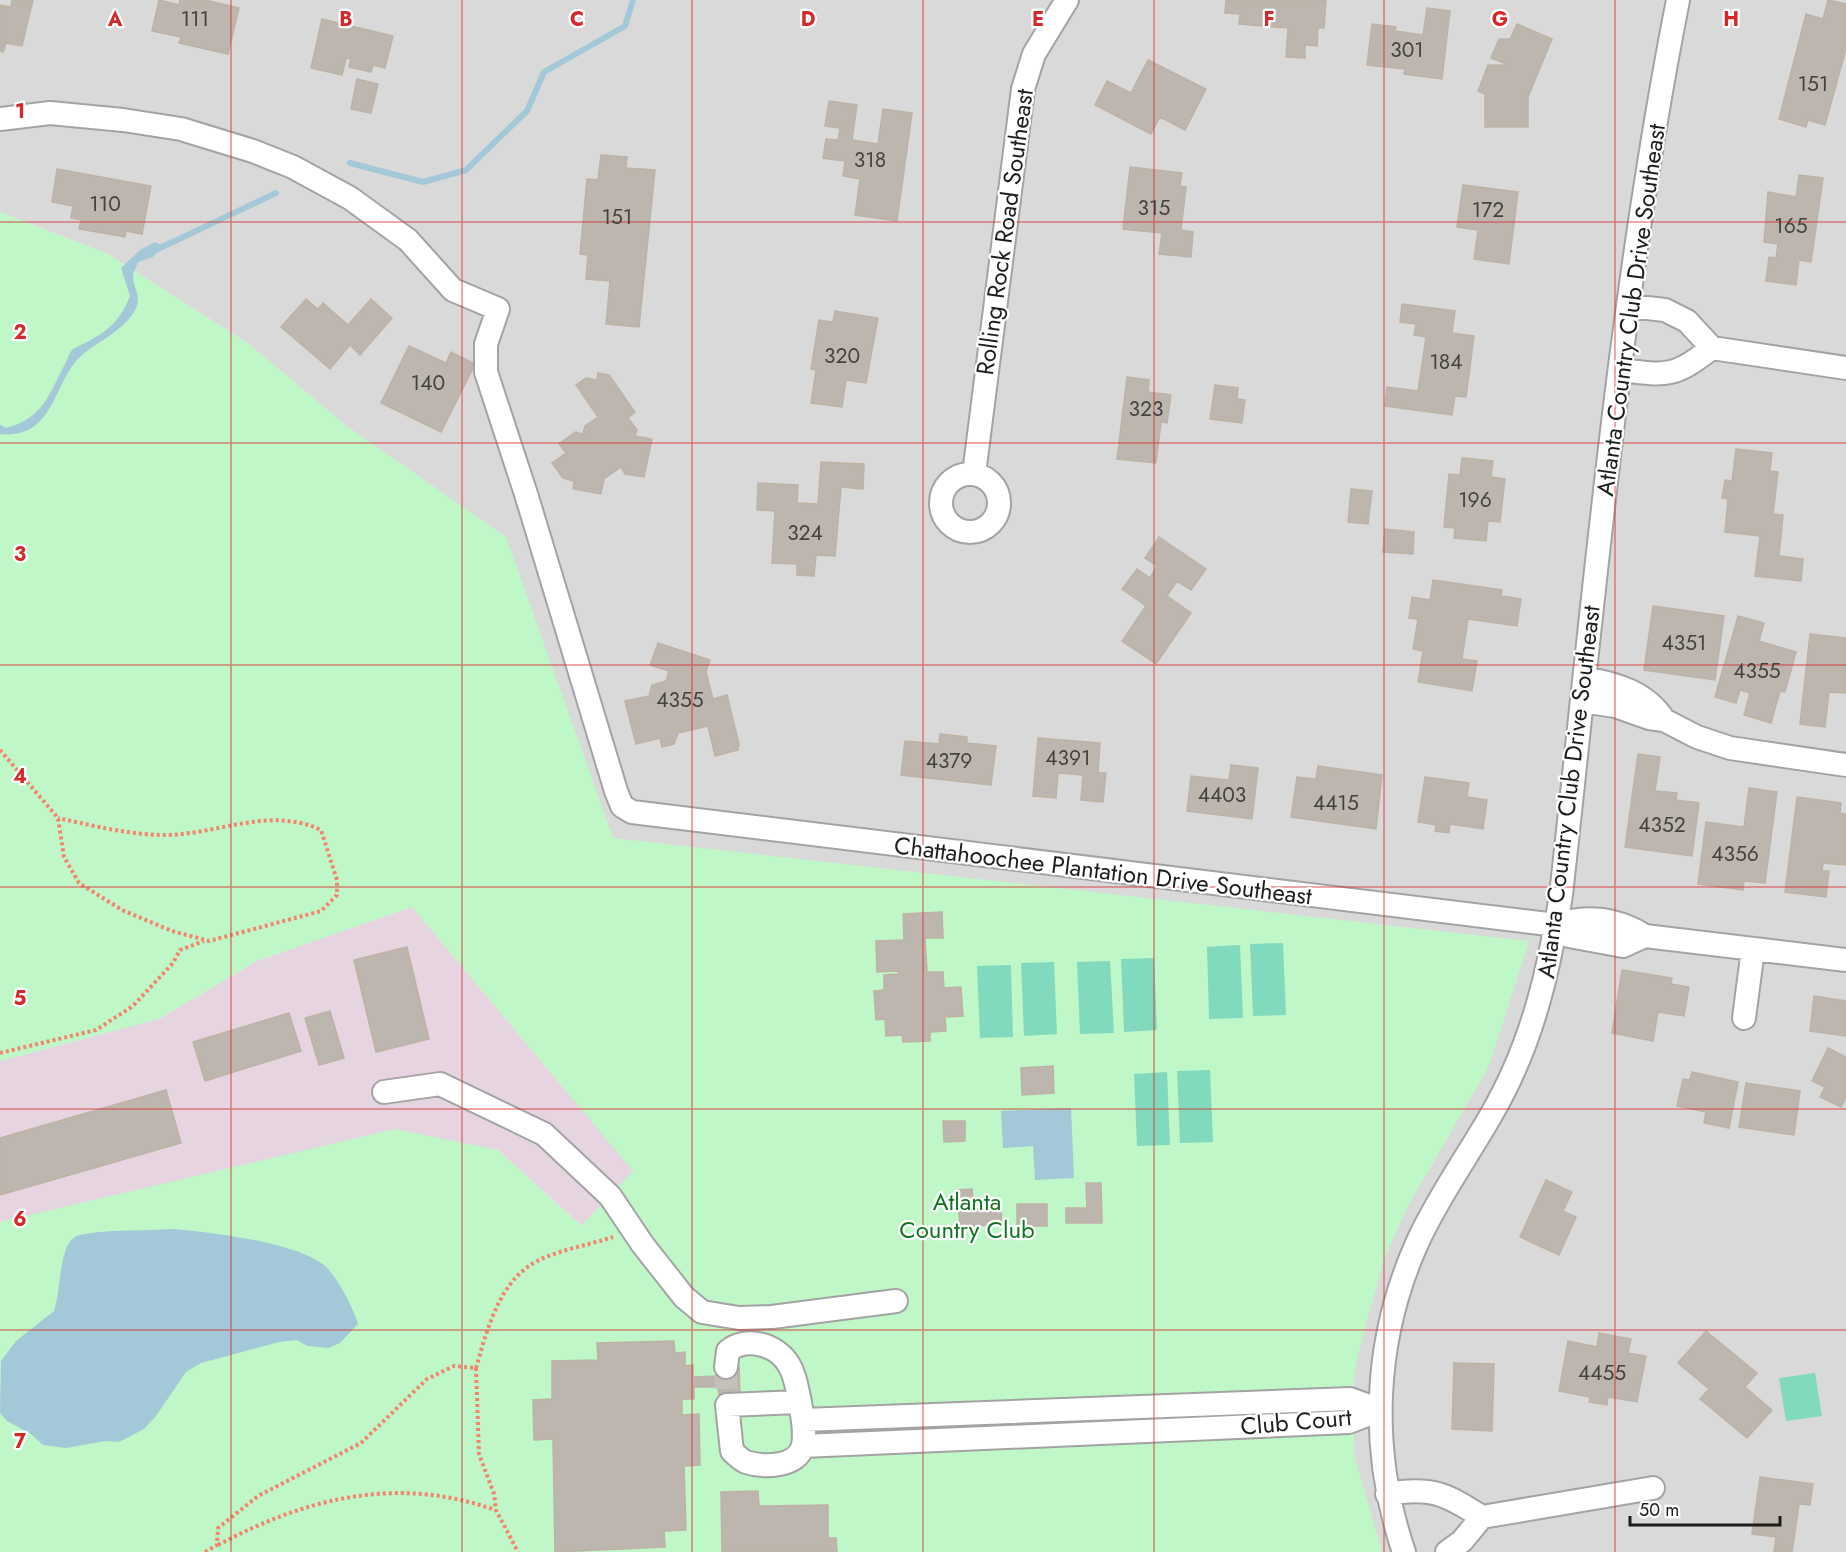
<svg xmlns="http://www.w3.org/2000/svg" width="1846" height="1552" viewBox="0 0 1846 1552" font-family="Jost,sans-serif">
<style>
.residential{fill:#dad9d9}
.industrial{fill:#e6d4e1}
.park{fill:#bff7c8}
.pitch{fill:#82dabe}
.water{fill:#a3c9d9}
.lines{fill:none;stroke-linecap:round;stroke-linejoin:round}
.stream{stroke:#a3c9d9;stroke-width:6}
.building{fill:#bdb6af;stroke:#beb2a5;stroke-width:1.5}
.minor-tunnel{stroke:#c3c1ba;stroke-width:22;stroke-dasharray:22 11;stroke-linecap:butt}
.minor-casing{stroke:#a3a3a3;stroke-width:26}
.path{stroke:#f4846c;stroke-width:4;stroke-dasharray:3 3;stroke-linecap:butt}
.minor{stroke:#fff;stroke-width:22}
.grid{fill:none;stroke:#d62828;stroke-width:1.5;stroke-opacity:0.55}
.labels{text-anchor:middle;stroke-width:4.5;stroke-linejoin:round;paint-order:stroke}
.number-label{font-size:21px;fill:#444241}
.street-label{font-size:24px;fill:#1c1c1c;stroke:#fff}
.park-label{font-size:24px;fill:#0f741f;stroke:#fff}
.grid-label{font-size:20px;text-anchor:middle;font-weight:bold;fill:#d62828;stroke:#fff;stroke-width:4.5;stroke-linejoin:round;paint-order:stroke}
</style>
<rect width="100%" height="100%" fill="#edeae2"/>
<path class="residential" d="M0 0H1846V1552H1173L500 1340 518 1291 550 1268 620 1255 344 424 249 344 108 254 0 212Z"/>
<path class="industrial" d="M412 907 633 1171 582 1226 498 1150 0 1222V1061L159 1019 257 961Z"/>
<path class="park" d="M0 212 108 254 249 344 344 424 506 537 613 838 1529 941 1489 1066 1407 1208 1384 1259 1358 1354 1354 1378V1454L1382 1552H0V1222L395 1129 498 1150 581 1226 633 1171 412 907 257 961 159 1019 0 1061Z"/>
<path class="pitch" d="M1283 943 1286 1015 1253 1016 1250 944Z
M1240 945 1243 1018 1209 1019 1207 947Z
M1154 958 1157 1030 1124 1032 1121 959Z
M1110 961 1114 1033 1080 1034 1077 962Z
M1054 962 1057 1034 1024 1036 1021 963Z
M1011 965 1013 1037 980 1038 977 966Z
M1210 1070 1213 1142 1180 1143 1177 1071Z
M1167 1072 1170 1145 1137 1146 1134 1074Z
M1815 1373 1822 1416 1786 1421 1779 1378Z"/>
<path class="water" d="M155 242 163 246 153 257 138 262C137 266 133 272 133 276 133 291 145 297 132 315 118 334 98 341 81 356 53 381 55 440 0 434V425L6 428C45 418 50 391 67 360 68 358 70 352 71 351 75 347 82 345 87 342 110 330 120 320 130 296L121 268 140 250Z
M1071 1108 1074 1178 1035 1180 1033 1146 1003 1148 1001 1111Z
M172 1229C210 1232 295 1242 324 1265 335 1273 355 1311 358 1324L340 1343 329 1348 307 1346 297 1340 279 1342 201 1363 186 1372 156 1416 144 1429 119 1442 105 1441 66 1448 43 1445 31 1434 7 1421 0 1413 1 1361 16 1341 54 1311C60 1291 59 1271 65 1252 67 1246 70 1240 75 1237 90 1229 150 1231 172 1229Z"/>
<g class="lines">
<path class="stream" d="M350 163 423 182 466 170 527 111 544 72 625 26 633 0
M158 249 276 193"/>
</g>
<path class="building" d="M12 0H33L22 46 6 43 3 52 0 51V5L11 7Z
M159 0 179 5 180 0H205L239 8 228 54 179 43 181 37 152 31Z
M1226 0H1326L1324 28H1318L1317 46 1305 45V58L1286 57 1288 28 1239 24 1240 14 1225 13Z
M1828 0 1846 4V49L1825 125 1808 120 1806 127 1779 119 1806 14 1823 19Z
M1427 8 1450 11 1442 79 1404 74 1405 69 1367 65 1372 24 1396 27 1395 31 1423 35Z
M322 19 393 36 385 68 373 65 371 72 349 67 351 59 346 58 342 75 311 68Z
M1517 24 1552 39 1528 97V127H1485V94L1478 91 1488 65H1509L1491 58 1499 39H1510Z
M1148 60 1206 89 1185 130 1160 117 1151 134 1095 105 1107 81 1131 93Z
M357 79 378 84 371 113 351 109Z
M829 101 857 105 852 140 878 144 883 109 912 113 897 221 855 215 860 179 843 176 845 161 823 158 826 139 838 140 840 128 825 126Z
M601 155 627 157 626 168 655 170 639 327 606 324 610 281 586 279 588 255 580 254 587 179 598 180Z
M1130 167 1182 173 1180 186 1186 187 1181 230 1193 232 1191 257 1159 254 1162 233 1123 229Z
M57 169 151 186 142 234 126 231 125 237 79 229 81 220 71 218 73 206 52 202Z
M1799 175 1823 178 1811 262 1799 260 1796 285 1766 281 1769 257 1776 258 1778 244 1764 242 1768 192 1796 197Z
M1463 185 1518 192 1509 264 1474 259 1478 230 1457 227Z
M306 299 318 309 323 303 348 325 371 299 392 318 360 355 350 345 330 369 281 327Z
M1402 304 1455 311 1452 333 1474 336 1466 397 1455 396 1452 415 1385 406 1387 387 1418 391 1426 337 1414 335 1416 324 1400 322Z
M835 311 878 318 866 383 846 380 842 407 811 403 816 370 811 369 819 320 833 322Z
M409 346 446 363 451 352 475 364 441 432 381 403Z
M598 373 609 375 635 412 628 418 637 430 635 436 652 439 644 477 625 474 621 467 604 479 601 494 573 489 574 481 563 478 552 463 566 453 559 444 575 432 583 434 585 426 598 417 576 385 586 378 597 380Z
M1127 377 1149 380 1148 392 1171 395 1167 423 1161 422 1156 463 1117 459Z
M1215 385 1238 388 1237 399 1245 400 1242 423 1210 419Z
M1736 449 1772 453 1770 471 1778 472 1773 514 1783 515 1779 556 1803 559 1801 581 1755 576 1760 536 1725 532 1728 499 1722 498 1725 480 1732 481Z
M1462 458 1493 461 1491 477 1505 479 1500 522 1488 521 1486 541 1454 538 1455 528 1444 527 1449 474 1460 475Z
M821 462 864 464 863 489 841 487 835 556 816 555 814 576 797 575V564L772 563 775 511 757 510 758 483 798 485 797 503 818 504Z
M1351 489 1372 491 1368 524 1348 522Z
M1385 529 1414 532 1413 554 1383 552Z
M1159 537 1206 569 1191 590 1177 581 1167 596 1191 613 1156 664 1122 641 1146 606 1122 589 1137 569 1150 578 1157 566 1145 558Z
M1433 580 1502 590 1501 596 1521 599 1517 626 1468 619 1462 659 1477 661 1472 691 1418 682 1423 651 1413 649 1418 619 1409 618 1412 597 1430 600Z
M1653 606 1724 616 1715 680 1644 670Z
M1738 616 1764 623 1759 641 1796 652 1785 692 1780 691 1771 723 1744 715 1750 693 1740 690 1736 703 1715 697Z
M1810 634 1846 638V693L1829 692 1825 727 1800 724Z
M658 643 710 660 706 672 713 699 727 695 739 744 738 750 715 756 708 726 678 733 674 744 662 747 660 738 636 744 625 701 649 696 652 685 666 681 669 671 650 665Z
M940 734 967 737V743L996 746 991 785 901 775 905 741 939 744Z
M1038 738 1100 743 1098 773H1106L1103 802 1081 800 1083 775 1058 773 1056 798 1033 796Z
M1638 754 1660 757 1655 791 1677 793 1676 800 1699 803 1692 856 1625 847Z
M1231 765 1258 768 1252 819 1187 811 1191 776 1229 780Z
M1318 766 1382 775 1376 829 1291 817 1297 777 1316 779Z
M1425 777 1469 783 1467 797 1487 800 1483 829 1450 824 1449 833 1435 831 1436 825 1418 822Z
M1749 788 1777 792 1765 883 1744 881 1743 890 1698 884 1706 822 1744 827Z
M1797 797 1841 803 1840 813 1846 814V865L1823 863 1822 871H1829L1826 897 1785 892Z
M942 912 943 938H925L927 972H943L944 988 961 987 963 1016 945 1017 946 1031 930 1032V1041L903 1042 902 1035 886 1036 885 1019 876 1020 874 991 884 990V975L899 974 898 971 877 972 876 941 904 940 903 914Z
M407 947 429 1039 376 1052 354 960Z
M1622 970 1672 978 1671 984 1689 987 1684 1016 1658 1012 1653 1041 1612 1033Z
M1814 996 1846 1001V1036L1810 1031Z
M330 1011 344 1058 319 1065 305 1018Z
M289 1013 301 1051 205 1081 193 1042Z
M1828 1048 1846 1057V1098L1841 1107 1820 1097 1825 1087 1812 1081Z
M1053 1066 1054 1093 1022 1095 1021 1068Z
M1692 1072 1738 1082 1729 1128 1704 1123 1706 1112 1677 1106 1683 1079 1690 1080Z
M1746 1083 1800 1091 1794 1135 1739 1127Z
M166 1090 181 1143 0 1195V1138Z
M943 1121H965V1141L944 1142Z
M1546 1180 1572 1192 1563 1211 1576 1217 1559 1255 1520 1237Z
M1086 1183H1101L1102 1223H1066V1208H1087Z
M972 1189 974 1209 1001 1207 1002 1224 960 1227 957 1190Z
M1017 1204H1047V1226H1017Z
M1706 1331 1757 1373 1745 1387 1772 1410 1747 1438 1700 1399 1709 1389 1678 1363Z
M1599 1333 1631 1339 1628 1353 1646 1356 1637 1402 1608 1397 1607 1405 1589 1402 1590 1397 1559 1391 1568 1341 1597 1347Z
M674 1341 675 1353 685 1352V1366L693 1365V1377L717 1376V1367L739 1366 740 1396 719 1397 718 1387H694V1399H682V1415L699 1414 700 1465 684 1466 686 1530 664 1531 665 1547 555 1552 553 1439 534 1440 533 1400 552 1399V1361L598 1360 597 1343Z
M1454 1363 1494 1364 1492 1431 1452 1429Z
M1760 1477 1813 1484 1810 1505 1799 1504 1792 1552H1774L1776 1537 1752 1534Z
M758 1491 759 1506 828 1505V1538H836L837 1552H722L721 1492Z"/>
<g class="lines">
<path class="minor-tunnel" d="M726 1367V1397"/>
<g class="minor-casing">
<path id="minor" d="M0 119 50 113 123 120 181 129 253 151 293 167 350 198 408 240 453 290 498 309 486 344V372L526 494 616 791 622 806 632 812 1556 925C1586 914 1619 919 1645 936L1846 960
M1629 306 1665 310 1687 321 1712 348 1846 368
M1622 370C1668 376 1674 377 1712 348
M974 474 1023 89 1034 54 1067 0
M941 503a29 29 0 1 1 58 0a29 29 0 1 1-58 0Z
M1585 678C1617 684 1646 692 1664 720
M1582 701 1615 706 1649 718 1664 720 1697 737 1730 748 1846 765
M1556 925 1569 936 1623 946 1645 936
M1744 1018 1753 949
M384 1092 440 1084 544 1134 610 1196 643 1245 684 1297 702 1312 739 1318 772 1317 896 1301
M726 1367 728 1351C746 1336 777 1344 789 1365 796 1376 797 1390 800 1402
M800 1402C802 1416 806 1431 803 1445 799 1467 764 1468 746 1462 741 1460 736 1455 732 1451L727 1405Z
M803 1420 1350 1399 1380 1410
M803 1446 1349 1422 1380 1410
M1387 1494C1431 1486 1446 1494 1482 1517
M1404 1552C1369 1450 1373 1340 1418 1241 1445 1182 1488 1130 1514 1070 1539 1014 1551 956 1561 895 1594 597 1620 294 1678 0
M1447 1552 1462 1541 1482 1517 1653 1488"/>
</g>
<path class="path" d="M0 750 58 818 64 857 79 883 122 910 172 931 209 941 321 911 337 895V880L321 830C270 806 219 834 167 835 129 835 95 826 58 818
M0 1053 96 1030 133 1006 173 963 180 950 204 941
M476 1368C486 1334 497 1288 529 1266 548 1252 589 1245 613 1237
M218 1545C306 1498 398 1475 495 1510
M205 1552 217 1545 218 1528 258 1496 361 1443 427 1379 454 1366 476 1368 479 1454 494 1494 496 1510 518 1552"/>
<use href="#minor" class="minor"/>
</g>
<path class="grid" d="M231 0V1552M462 0V1552M692 0V1552M923 0V1552M1154 0V1552M1384 0V1552M1615 0V1552M0 222H1846M0 443H1846M0 665H1846M0 887H1846M0 1109H1846M0 1330H1846"/>
<g class="labels">
<g class="number-label">
<text x="195" y="26">111</text>
<text x="1407" y="57">301</text>
<text x="1813" y="91">151</text>
<text x="870" y="167">318</text>
<text x="105" y="211">110</text>
<text x="1154" y="215">315</text>
<text x="1488" y="217">172</text>
<text x="617" y="224">151</text>
<text x="1791" y="233">165</text>
<text x="842" y="363">320</text>
<text x="1446" y="369">184</text>
<text x="428" y="390">140</text>
<text x="1146" y="416">323</text>
<text x="1475" y="507">196</text>
<text x="805" y="540">324</text>
<text x="1684" y="650">4351</text>
<text x="1757" y="678">4355</text>
<text x="680" y="707">4355</text>
<text x="1068" y="765">4391</text>
<text x="949" y="768">4379</text>
<text x="1222" y="802">4403</text>
<text x="1336" y="810">4415</text>
<text x="1662" y="832">4352</text>
<text x="1735" y="861">4356</text>
<text x="1602" y="1380">4455</text>
</g>
<g class="street-label">
<text transform="translate(1005 232) rotate(-82)" y="8">Rolling Rock Road Southeast</text>
<text transform="translate(1631 310) rotate(-82)" y="8">Atlanta Country Club Drive Southeast</text>
<text transform="translate(1569 792) rotate(-83)" y="8">Atlanta Country Club Drive Southeast</text>
<text transform="translate(1103 871) rotate(7)" y="8">Chattahoochee Plantation Drive Southeast</text>
<text transform="translate(1296 1422) rotate(-5)" y="8">Club Court</text>
</g>
<g class="park-label">
<text x="967" y="1210">Atlanta<tspan x="967" dy="28">Country Club</tspan></text>
</g>
</g>
<g class="grid-label">
<text x="115" y="26">A</text>
<text x="346" y="26">B</text>
<text x="577" y="26">C</text>
<text x="808" y="26">D</text>
<text x="1038" y="26">E</text>
<text x="1269" y="26">F</text>
<text x="1500" y="26">G</text>
<text x="1731" y="26">H</text>
<text x="20" y="118">1</text>
<text x="20" y="339">2</text>
<text x="20" y="561">3</text>
<text x="20" y="783">4</text>
<text x="20" y="1005">5</text>
<text x="20" y="1226">6</text>
<text x="20" y="1448">7</text>
</g>
<path d="M1630 1516v9h150v-9" fill="none" stroke="#1c1c1c" stroke-width="3"/>
<text x="1639" y="1516" font-size="18" fill="#1c1c1c" stroke="#ffffff" stroke-width="4.5" paint-order="stroke">50 m</text>
</svg>
